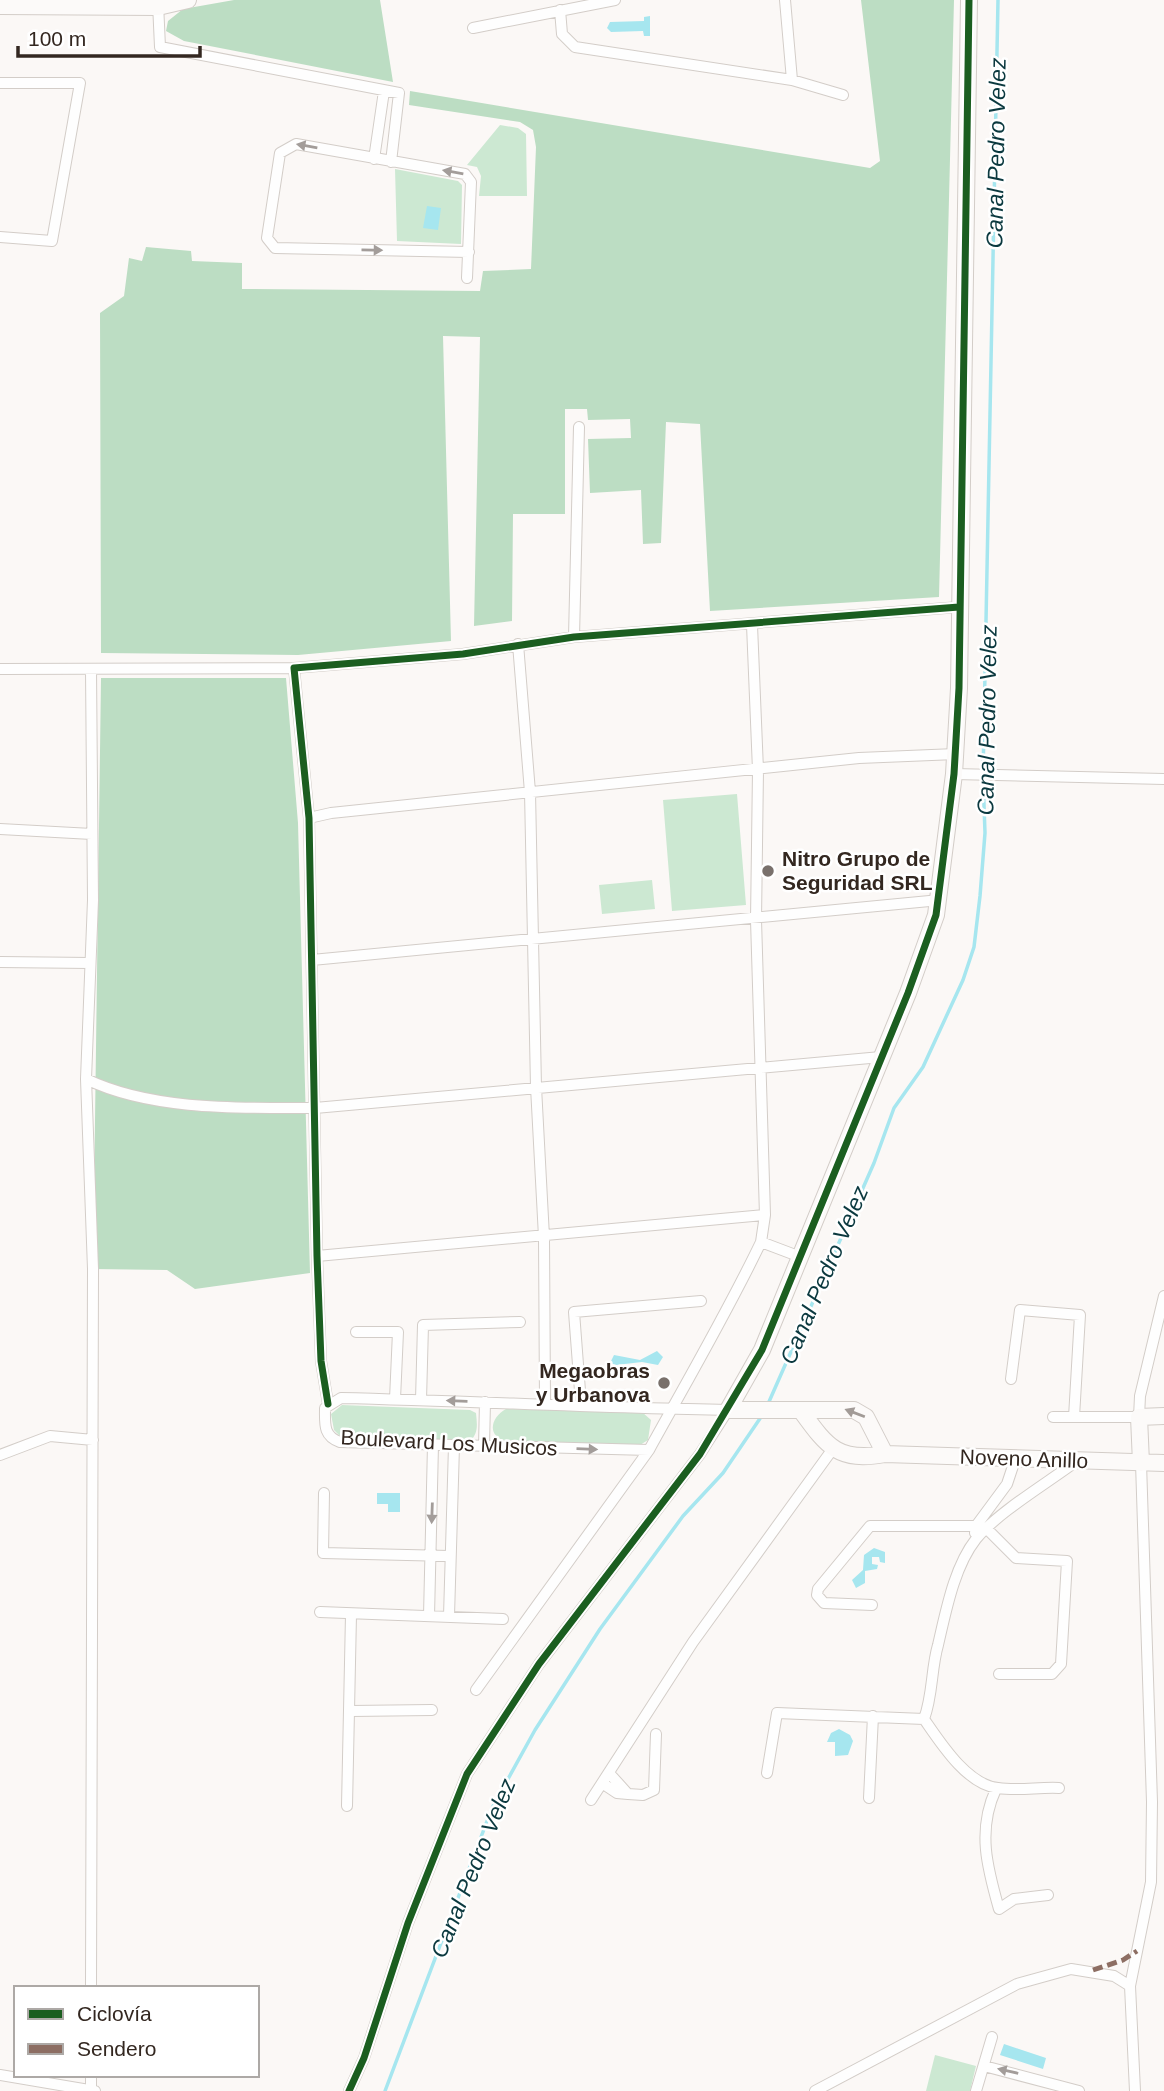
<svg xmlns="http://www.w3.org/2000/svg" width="1164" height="2091" viewBox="0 0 1164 2091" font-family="Helvetica,sans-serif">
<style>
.green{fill:#cce8d2}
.forest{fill:#bcddc3}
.water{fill:#a6e6ef}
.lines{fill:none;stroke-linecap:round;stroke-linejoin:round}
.stream{stroke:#a6e6ef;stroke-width:3.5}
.street-casing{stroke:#d3cdc8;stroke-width:12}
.secondary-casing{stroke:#d3cdc8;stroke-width:18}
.street{stroke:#fefefe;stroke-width:10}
.secondary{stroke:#fcfaf9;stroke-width:16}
.quiet{stroke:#8d6e63;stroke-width:5;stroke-dasharray:10 5;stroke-linecap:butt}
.cycleway-casing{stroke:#fff;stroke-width:11}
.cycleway{stroke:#1b5e20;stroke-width:7}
.oneway{fill:#a39d9a}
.oneway2{fill:#a29b97}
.poi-dot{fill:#79706b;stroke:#fff;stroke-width:2.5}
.labels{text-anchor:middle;stroke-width:5;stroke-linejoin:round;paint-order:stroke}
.poi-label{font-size:21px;font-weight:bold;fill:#332720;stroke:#fff;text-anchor:start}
.street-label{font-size:21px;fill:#332720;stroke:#fff}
.water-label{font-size:23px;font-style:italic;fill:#0b393f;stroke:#fff}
</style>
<rect width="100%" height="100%" fill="#fbf8f6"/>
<path class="green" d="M500 125 518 128 526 134 527 196H479L481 176 477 167 467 165Z
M395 169 458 181 462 185 461 244 397 241Z
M737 794 746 905 672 911 663 800Z
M652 880 655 909 602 914 599 885Z
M342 1405 470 1410 476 1413C477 1424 479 1434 469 1442L339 1435 334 1430 331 1414Z
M506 1409 642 1412 651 1420 648 1440 640 1445 506 1441C486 1436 491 1417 506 1409Z
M935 2055 976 2066 970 2091H926Z"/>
<path class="forest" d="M234 0H380L393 82 184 41 166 31 168 21 183 9Z
M861 0H954L939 597 710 611 700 424 666 422 661 543 643 544 641 490 590 493 588 439 631 438 630 419 588 420 587 409H565V514H513L512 621 474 626 480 337 443 336 451 641 298 655 101 653 100 313 124 296 129 258 142 261 146 247 191 251 192 261 242 263V289L480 291 483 271 531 269 536 147 533 130 520 122 409 105 410 91 870 168 880 161Z
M101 678H286L298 823 310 1273 195 1289 167 1270 93 1269Z"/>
<path class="water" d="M650 16V36H644L643 31 611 32 607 28 610 22 644 21V17Z
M427 206 441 208 438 230 423 228Z
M657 1351 663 1357 658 1365 642 1362 616 1365 610 1363 614 1355 640 1360Z
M377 1493H400V1512H388V1504H377Z
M874 1548 885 1552V1563L880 1562 879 1557H872V1564L878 1565 877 1569 865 1571V1583L856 1588 852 1580 863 1570 864 1555Z
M839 1729 850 1735 853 1741 848 1755 835 1756V1742H827L831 1733Z
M1004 2044 1046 2058 1043 2069 1000 2055Z"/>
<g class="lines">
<path class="stream" d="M768 1404 874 1163 894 1108 923 1067 963 980 974 947 980 896 985 833 983 777 998 0
M385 2091 492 1808 535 1730 600 1629 683 1516 723 1473 761 1417"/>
<g class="street-casing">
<path id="street" d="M785 0 792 80
M158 3 160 47 399 93 391 162
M560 10 562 34 575 47 792 80 843 95
M473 28 615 0
M0 83H80L52 241 0 237
M374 159 384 91
M467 278 471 182 465 174 296 144 280 153 267 238 275 248 469 252
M752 625 758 770 756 920 765 1215 761 1242 798 1256
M574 637 579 427
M518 644 530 792 536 1087 544 1237 545 1403
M0 669 294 668
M91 670 93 900 86 1079 93 1269 91 1988
M954 774 1164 779
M309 818 331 813 859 758 956 754
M0 829 92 834
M312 960 940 900
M0 962 90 963
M86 1079C152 1111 242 1108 315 1108L881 1057
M317 1256 765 1215
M356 1332H398L395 1399
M1011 1379 1020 1310 1080 1315 1074 1417
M421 1400 423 1325 520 1322
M328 1404 321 1361 317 1256 309 818 294 668 463 654 574 637 959 607
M581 1404 574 1312 701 1301
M728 1410C599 1408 470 1401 341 1398L325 1408C325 1424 323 1436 340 1442L649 1450C687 1381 727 1313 761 1242
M1053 1417H1139L1140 1396 1164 1296
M484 1446 485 1402
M0 1455 50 1436 93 1440
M324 1493 323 1553 449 1556
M987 1529 1016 1558 1067 1561 1061 1664 1052 1674H999
M975 1533 976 1526 1007 1484 1016 1457
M872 1605 824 1603 817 1595 818 1589 870 1526H976
M320 1612 503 1619
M429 1616 433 1445
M449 1616 454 1446
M476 1690 649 1450
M351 1711 432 1710
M924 1719C933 1695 931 1669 938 1645 946 1611 954 1567 976 1539 998 1512 1049 1482 1078 1460
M924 1719C940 1742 967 1785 998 1788 1018 1791 1039 1787 1059 1788
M767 1773 777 1713 924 1719
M602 1783 617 1793 628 1794 609 1773
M996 1789C977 1830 987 1867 999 1909L1014 1899 1048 1895
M628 1794 643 1795 654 1790 656 1734
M869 1798 873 1716
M591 1800 693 1642 832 1450
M347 1806 351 1615
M984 2066 1079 2091
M0 2075 95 2091
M91 2090V2075
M349 2091 364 2058 408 1923 467 1774 539 1664 700 1454 728 1410
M815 2091 1017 1984 1071 1969 1114 1976 1130 1986
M976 2091 992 2037
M1135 2091 1130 1986 1151 1882 1152 1802 1141 1463"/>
</g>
<g class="secondary-casing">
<path id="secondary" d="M0 6 158 7 188 0
M728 1410 762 1350 908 993 936 915 954 774 959 688 969 0
M728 1410H854L866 1417 885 1454
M802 1412C828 1448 839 1462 885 1454L1164 1463
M1141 1463 1139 1417 1164 1416"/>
</g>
<use href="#street" class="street"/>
<use href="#secondary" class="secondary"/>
<path class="quiet" d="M1093 1970 1123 1960 1137 1951"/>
<g class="cycleway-casing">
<path id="cycleway" d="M328 1404 321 1361 317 1256 309 818 294 668 463 654 574 637 959 607
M349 2091 364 2058 408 1923 467 1774 539 1664 700 1454 762 1350 908 993 936 915 954 774 959 688 969 0"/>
</g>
<use href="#cycleway" class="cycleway"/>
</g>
<defs><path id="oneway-solid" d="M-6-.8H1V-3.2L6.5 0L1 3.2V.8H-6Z" transform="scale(1.75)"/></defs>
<g class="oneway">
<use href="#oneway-solid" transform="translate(307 146) rotate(-170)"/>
<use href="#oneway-solid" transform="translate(453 172) rotate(-170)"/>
<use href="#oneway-solid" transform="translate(372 250) rotate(1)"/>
<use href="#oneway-solid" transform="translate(457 1401) rotate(-178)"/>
<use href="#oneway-solid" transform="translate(587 1449) rotate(2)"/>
<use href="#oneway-solid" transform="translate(432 1513) rotate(92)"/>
<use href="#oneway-solid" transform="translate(1008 2071) rotate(-167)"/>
</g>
<use class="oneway2" href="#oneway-solid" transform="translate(855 1413) rotate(-159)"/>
<g class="poi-dot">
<circle cx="768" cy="871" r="7"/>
<circle cx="664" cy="1383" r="7"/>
</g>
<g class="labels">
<g class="poi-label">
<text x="782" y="866">Nitro Grupo de<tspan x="782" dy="24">Seguridad SRL</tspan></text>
<text x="650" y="1378" text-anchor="end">Megaobras<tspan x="650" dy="24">y Urbanova</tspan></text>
</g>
<g class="street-label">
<text transform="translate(449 1443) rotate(3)" y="7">Boulevard Los Musicos</text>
<text transform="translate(1024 1459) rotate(2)" y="7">Noveno Anillo</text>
</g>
<g class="water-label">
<text transform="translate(996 153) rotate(-89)" y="8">Canal Pedro Velez</text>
<text transform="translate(987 720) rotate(-89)" y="8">Canal Pedro Velez</text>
<text transform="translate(824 1275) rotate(-67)" y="8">Canal Pedro Velez</text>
<text transform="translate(473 1868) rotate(-68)" y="8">Canal Pedro Velez</text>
</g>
</g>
<rect x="14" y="1986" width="245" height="91" fill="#ffffff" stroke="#ada9a6" stroke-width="2"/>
<rect x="28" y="2009" width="35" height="10" fill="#1b5e20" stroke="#ada9a6" stroke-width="2"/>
<text x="77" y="2021" font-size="21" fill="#332720">Ciclovía</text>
<rect x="28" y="2044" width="35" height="10" fill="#8d6e63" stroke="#ada9a6" stroke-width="2"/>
<text x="77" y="2056" font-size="21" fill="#332720">Sendero</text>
<path d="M18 46v10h182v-10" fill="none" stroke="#332720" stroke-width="3.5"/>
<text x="28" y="46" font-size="21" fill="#332720" stroke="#ffffff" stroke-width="5" paint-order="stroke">100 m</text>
</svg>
